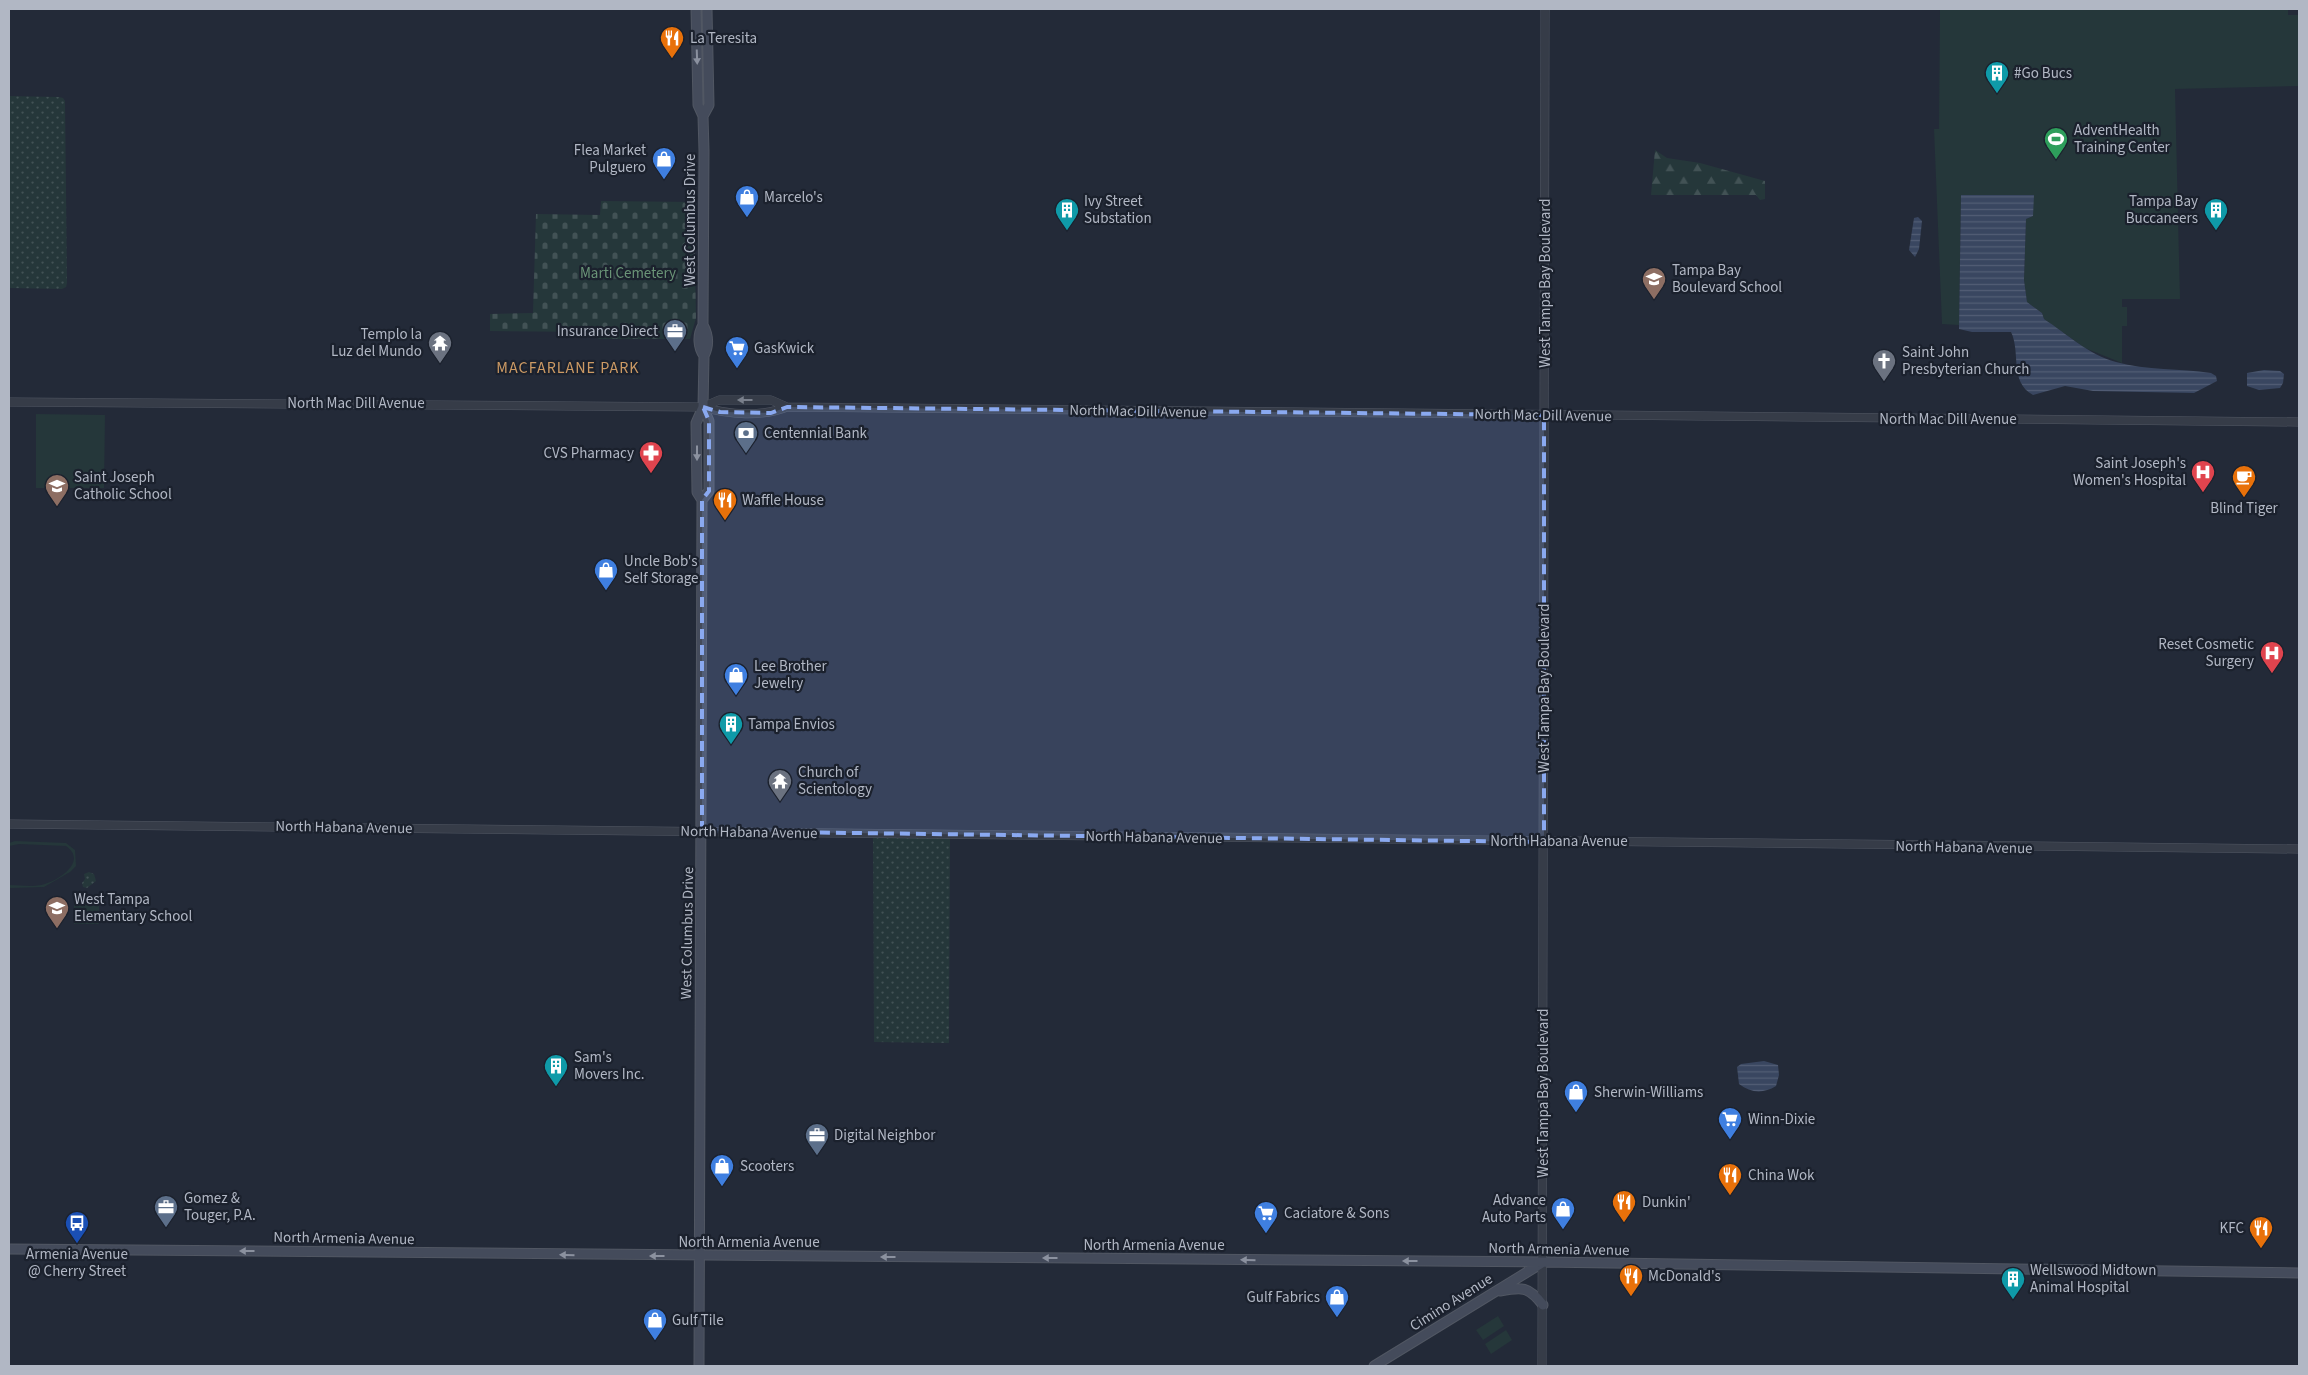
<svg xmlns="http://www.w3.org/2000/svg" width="2308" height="1375" viewBox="0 0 2308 1375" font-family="'Source Sans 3',sans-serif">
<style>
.green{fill:#25373a}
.forest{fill:url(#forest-firs)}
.cemetery{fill:url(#cemetery-stones)}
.park{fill:url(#park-dots)}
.water{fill:url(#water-rules)}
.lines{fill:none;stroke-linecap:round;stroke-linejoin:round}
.tertiary-casing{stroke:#515763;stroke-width:9}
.secondary-casing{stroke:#515763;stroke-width:11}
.tertiary{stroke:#363c48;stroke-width:8}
.secondary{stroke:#444b5b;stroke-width:9}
.oneway{fill:#8b919f}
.oneway2{fill:#7a808c}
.marked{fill:#8aa9f0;fill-opacity:0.2;stroke:#8aa9f0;stroke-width:4;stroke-dasharray:10 6;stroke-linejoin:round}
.labels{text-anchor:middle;stroke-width:4.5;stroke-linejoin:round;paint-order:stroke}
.poi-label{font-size:15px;fill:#b1b7c4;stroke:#1b212d;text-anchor:start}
.street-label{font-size:15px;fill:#b1b7c4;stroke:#1b212d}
.park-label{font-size:15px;fill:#6a9477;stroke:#1b212d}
.neighbourhood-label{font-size:16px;letter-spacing:1px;fill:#cc9a64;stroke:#1b212d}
</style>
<defs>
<pattern id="forest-firs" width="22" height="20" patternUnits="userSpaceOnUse" patternTransform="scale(1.25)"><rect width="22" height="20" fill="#25373a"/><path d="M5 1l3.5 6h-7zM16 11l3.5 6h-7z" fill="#425255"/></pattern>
<pattern id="cemetery-stones" width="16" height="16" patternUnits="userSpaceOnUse" patternTransform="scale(1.25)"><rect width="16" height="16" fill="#25373a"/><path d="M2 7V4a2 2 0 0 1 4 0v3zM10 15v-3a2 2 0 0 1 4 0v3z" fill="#425255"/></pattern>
<pattern id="park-dots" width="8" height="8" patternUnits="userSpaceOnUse" patternTransform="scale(1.25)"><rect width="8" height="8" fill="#25373a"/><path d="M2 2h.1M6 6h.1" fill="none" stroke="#425255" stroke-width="1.8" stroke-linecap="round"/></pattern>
<pattern id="water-rules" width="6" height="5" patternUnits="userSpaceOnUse" patternTransform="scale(1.25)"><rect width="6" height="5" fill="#394660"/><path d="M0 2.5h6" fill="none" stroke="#535e75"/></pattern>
</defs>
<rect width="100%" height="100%" fill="#232a38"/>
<path class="green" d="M1940 9H2288V15H2299V86L2175 89 2180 299H2122V307H2127V326H2122V363L2085 348 2044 319 2042 313 2027 302 2024 280 2026 219 2033 216 1961 195 1959 325 1942 324 1934 129H1939Z
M36 414 105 415 104 488H36Z
M15 841 66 843 75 850 76 866 70 872 44 887 9 888V885C19 885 31 887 41 885 56 882 89 862 66 846L19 844 9 846V843Z
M74 898H99V924H74Z
M1498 1316 1504 1326 1483 1340 1476 1330Z
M1506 1330 1512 1340 1491 1354 1485 1344Z"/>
<path class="forest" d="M1655 150 1667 158 1700 163 1765 181V199L1760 200 1756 195H1651Z"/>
<path class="cemetery" d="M601 201 694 202 696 318 690 339H598L596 332 490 331V314L533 313 536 214 600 215Z"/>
<path class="park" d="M9 96 59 97 63 98 65 101 67 283 66 287 62 289 9 288Z
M873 837 950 838 949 1043 874 1042Z
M89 872 94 874 96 881 87 888 83 887 82 883 85 879 84 874Z"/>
<path class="water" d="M1961 195H2034L2033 216 2026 219 2024 280 2027 302 2042 313 2044 319C2067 334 2089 355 2116 362 2147 371 2180 368 2211 373L2216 376 2217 381 2194 393 2093 391 2065 386 2033 395C2009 382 2021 352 2011 332H1972L1959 329Z
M1918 217 1922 221 1919 249 1915 257 1909 250 1914 218Z
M2264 370 2280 371 2284 374 2283 383 2280 388 2259 390 2247 386V373Z
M1764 1061 1778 1065 1779 1075 1776 1086C1763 1094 1751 1093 1739 1084L1737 1067 1741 1064Z"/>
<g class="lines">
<g class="tertiary-casing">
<path id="tertiary" d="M9 402 703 407C729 415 762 417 787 407
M703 407 719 400H771L787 407 2299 422
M9 824 2299 849
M1542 1366 1545 9"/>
</g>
<g class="secondary-casing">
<path id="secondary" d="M696 9 698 105 703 116 704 151 703 325C709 336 709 346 704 356L703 407 709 421V491L702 500
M703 116 709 105 707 9
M703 325C697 335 698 347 704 356
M9 1249 1543 1262 2299 1273
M1500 1291C1522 1287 1528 1286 1543 1305
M699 1366 702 500 697 492 696 423 703 407
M1374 1366 1542 1263"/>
</g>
<use href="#tertiary" class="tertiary"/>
<use href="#secondary" class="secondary"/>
</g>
<defs><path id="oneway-solid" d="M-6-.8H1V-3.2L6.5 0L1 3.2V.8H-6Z" transform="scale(1.25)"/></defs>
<g class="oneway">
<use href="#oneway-solid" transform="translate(697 57) rotate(88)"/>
<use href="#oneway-solid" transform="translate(697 453) rotate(90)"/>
<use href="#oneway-solid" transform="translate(247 1251) rotate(-180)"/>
<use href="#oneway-solid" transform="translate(567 1255) rotate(-179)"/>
<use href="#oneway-solid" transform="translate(657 1256) rotate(-180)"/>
<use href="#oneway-solid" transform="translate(888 1257) rotate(-180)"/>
<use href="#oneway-solid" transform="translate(1050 1258) rotate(-180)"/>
<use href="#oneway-solid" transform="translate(1248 1260) rotate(-179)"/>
<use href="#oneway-solid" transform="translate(1410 1261) rotate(-180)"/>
</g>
<use class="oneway2" href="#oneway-solid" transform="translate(745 400) rotate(-180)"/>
<path class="marked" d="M703 407 720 412 771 413 787 407 1544 415V842L702 831V500L709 491V421Z"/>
<defs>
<g id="restaurant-pin" transform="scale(1.25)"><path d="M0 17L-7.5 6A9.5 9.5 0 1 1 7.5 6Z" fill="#e8710a" stroke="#1b212d"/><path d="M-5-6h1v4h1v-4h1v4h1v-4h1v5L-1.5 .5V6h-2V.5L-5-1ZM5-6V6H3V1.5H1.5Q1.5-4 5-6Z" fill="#fff"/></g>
<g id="building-pin" transform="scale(1.25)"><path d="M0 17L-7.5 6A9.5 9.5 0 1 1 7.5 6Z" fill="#0f9aa8" stroke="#1b212d"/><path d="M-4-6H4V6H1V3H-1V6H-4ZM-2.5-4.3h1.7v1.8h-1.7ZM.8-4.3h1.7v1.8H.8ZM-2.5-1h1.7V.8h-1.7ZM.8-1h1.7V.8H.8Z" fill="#fff"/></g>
<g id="stadium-pin" transform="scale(1.25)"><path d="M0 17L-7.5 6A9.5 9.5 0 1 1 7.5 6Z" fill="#2e9e5b" stroke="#1b212d"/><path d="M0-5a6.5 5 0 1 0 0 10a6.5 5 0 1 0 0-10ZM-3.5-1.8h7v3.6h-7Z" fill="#fff"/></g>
<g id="shop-pin" transform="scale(1.25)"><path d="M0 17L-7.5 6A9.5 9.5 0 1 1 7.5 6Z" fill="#3f7fe0" stroke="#1b212d"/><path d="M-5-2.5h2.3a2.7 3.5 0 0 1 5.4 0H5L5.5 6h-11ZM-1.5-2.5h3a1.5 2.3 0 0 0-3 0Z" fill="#fff"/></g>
<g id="school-pin" transform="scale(1.25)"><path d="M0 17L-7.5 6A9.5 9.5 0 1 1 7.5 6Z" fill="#8d6e63" stroke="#1b212d"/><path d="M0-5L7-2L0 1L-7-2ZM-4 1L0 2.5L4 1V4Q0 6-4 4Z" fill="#fff"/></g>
<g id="office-pin" transform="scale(1.25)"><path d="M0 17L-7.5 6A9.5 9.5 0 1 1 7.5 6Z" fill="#5c6f8a" stroke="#1b212d"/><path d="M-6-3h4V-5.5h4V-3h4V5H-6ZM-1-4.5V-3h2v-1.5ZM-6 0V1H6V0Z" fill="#fff"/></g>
<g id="temple-pin" transform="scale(1.25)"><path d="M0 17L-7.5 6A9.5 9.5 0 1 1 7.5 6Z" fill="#6b7280" stroke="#1b212d"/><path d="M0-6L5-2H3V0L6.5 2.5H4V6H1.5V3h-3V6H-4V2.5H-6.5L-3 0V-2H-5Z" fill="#fff"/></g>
<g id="supermarket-pin" transform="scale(1.25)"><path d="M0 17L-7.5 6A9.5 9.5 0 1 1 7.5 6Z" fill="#3f7fe0" stroke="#1b212d"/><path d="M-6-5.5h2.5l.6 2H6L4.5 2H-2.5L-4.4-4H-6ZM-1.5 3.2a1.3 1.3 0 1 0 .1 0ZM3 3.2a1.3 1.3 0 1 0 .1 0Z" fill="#fff"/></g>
<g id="church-pin" transform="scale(1.25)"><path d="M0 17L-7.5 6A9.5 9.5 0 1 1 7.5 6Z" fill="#6b7280" stroke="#1b212d"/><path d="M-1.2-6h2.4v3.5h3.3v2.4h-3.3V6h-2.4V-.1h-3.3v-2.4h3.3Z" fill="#fff"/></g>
<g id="bank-pin" transform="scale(1.25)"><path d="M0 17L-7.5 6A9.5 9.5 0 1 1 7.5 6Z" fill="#5c6f8a" stroke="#1b212d"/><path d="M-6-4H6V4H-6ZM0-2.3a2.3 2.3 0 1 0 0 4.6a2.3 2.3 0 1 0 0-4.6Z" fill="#fff"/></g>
<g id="pharmacy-pin" transform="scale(1.25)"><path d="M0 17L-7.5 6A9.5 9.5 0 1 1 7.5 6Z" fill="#e0444e" stroke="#1b212d"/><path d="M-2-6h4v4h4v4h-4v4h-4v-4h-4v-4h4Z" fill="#fff"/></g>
<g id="hospital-pin" transform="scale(1.25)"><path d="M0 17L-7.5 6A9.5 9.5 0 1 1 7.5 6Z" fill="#e0444e" stroke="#1b212d"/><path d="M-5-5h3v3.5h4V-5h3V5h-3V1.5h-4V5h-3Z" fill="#fff"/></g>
<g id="cafe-pin" transform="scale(1.25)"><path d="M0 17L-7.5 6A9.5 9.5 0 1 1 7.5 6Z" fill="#e8710a" stroke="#1b212d"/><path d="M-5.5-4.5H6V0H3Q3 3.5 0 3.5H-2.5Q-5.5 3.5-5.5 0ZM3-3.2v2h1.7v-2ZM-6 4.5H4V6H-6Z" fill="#fff"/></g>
<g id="bus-pin" transform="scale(1.25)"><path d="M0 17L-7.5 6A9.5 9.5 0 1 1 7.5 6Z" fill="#1a4fb4" stroke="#1b212d"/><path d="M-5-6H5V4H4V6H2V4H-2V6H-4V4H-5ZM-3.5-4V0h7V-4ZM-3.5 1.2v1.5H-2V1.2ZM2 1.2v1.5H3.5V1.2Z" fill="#fff"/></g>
</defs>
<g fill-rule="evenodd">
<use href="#restaurant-pin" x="672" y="38"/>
<use href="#building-pin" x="1997" y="73"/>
<use href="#stadium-pin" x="2056" y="139"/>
<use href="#shop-pin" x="664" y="159"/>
<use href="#shop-pin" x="747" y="197"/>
<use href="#building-pin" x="1067" y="210"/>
<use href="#building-pin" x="2216" y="210"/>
<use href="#school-pin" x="1654" y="279"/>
<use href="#office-pin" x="675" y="331"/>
<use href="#temple-pin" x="440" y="343"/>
<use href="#supermarket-pin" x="737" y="348"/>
<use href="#church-pin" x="1884" y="361"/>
<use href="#bank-pin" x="746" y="433"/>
<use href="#pharmacy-pin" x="651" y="453"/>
<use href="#hospital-pin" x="2203" y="472"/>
<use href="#cafe-pin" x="2244" y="477"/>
<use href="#school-pin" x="57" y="486"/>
<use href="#restaurant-pin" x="725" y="500"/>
<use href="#shop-pin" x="606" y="570"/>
<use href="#hospital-pin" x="2272" y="653"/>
<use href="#shop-pin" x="736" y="675"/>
<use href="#building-pin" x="731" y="724"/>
<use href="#temple-pin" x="780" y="781"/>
<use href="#school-pin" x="57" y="908"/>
<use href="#building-pin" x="556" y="1066"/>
<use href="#shop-pin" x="1576" y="1092"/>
<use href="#supermarket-pin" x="1730" y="1119"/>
<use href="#office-pin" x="817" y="1135"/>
<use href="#shop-pin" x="722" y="1166"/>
<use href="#restaurant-pin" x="1730" y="1175"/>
<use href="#restaurant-pin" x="1624" y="1202"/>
<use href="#office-pin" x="166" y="1207"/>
<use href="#shop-pin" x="1563" y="1209"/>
<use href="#supermarket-pin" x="1266" y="1213"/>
<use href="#bus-pin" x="77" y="1223"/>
<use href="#restaurant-pin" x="2261" y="1228"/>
<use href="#restaurant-pin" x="1631" y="1276"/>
<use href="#building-pin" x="2013" y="1279"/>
<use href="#shop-pin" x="1337" y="1297"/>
<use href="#shop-pin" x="655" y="1320"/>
</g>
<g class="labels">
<g class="poi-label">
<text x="690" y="43">La Teresita</text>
<text x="2014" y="78">#Go Bucs</text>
<text x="2074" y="135">AdventHealth<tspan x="2074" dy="17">Training Center</tspan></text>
<text x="646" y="155" text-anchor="end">Flea Market<tspan x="646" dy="17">Pulguero</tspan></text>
<text x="764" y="202">Marcelo's</text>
<text x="1084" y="206">Ivy Street<tspan x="1084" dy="17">Substation</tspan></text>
<text x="2198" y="206" text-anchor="end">Tampa Bay<tspan x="2198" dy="17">Buccaneers</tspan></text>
<text x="1672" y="275">Tampa Bay<tspan x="1672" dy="17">Boulevard School</tspan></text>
<text x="658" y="336" text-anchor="end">Insurance Direct</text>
<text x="422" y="339" text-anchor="end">Templo la<tspan x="422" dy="17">Luz del Mundo</tspan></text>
<text x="754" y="353">GasKwick</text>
<text x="1902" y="357">Saint John<tspan x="1902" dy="17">Presbyterian Church</tspan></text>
<text x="764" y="438">Centennial Bank</text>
<text x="634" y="458" text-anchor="end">CVS Pharmacy</text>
<text x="2186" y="468" text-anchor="end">Saint Joseph's<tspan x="2186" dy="17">Women's Hospital</tspan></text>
<text x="74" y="482">Saint Joseph<tspan x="74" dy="17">Catholic School</tspan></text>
<text x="742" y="505">Waffle House</text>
<text x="2244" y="513" text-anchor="middle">Blind Tiger</text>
<text x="624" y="566">Uncle Bob's<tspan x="624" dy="17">Self Storage</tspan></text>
<text x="2254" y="649" text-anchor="end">Reset Cosmetic<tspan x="2254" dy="17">Surgery</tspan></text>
<text x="754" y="671">Lee Brother<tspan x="754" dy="17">Jewelry</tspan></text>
<text x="748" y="729">Tampa Envios</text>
<text x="798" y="777">Church of<tspan x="798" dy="17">Scientology</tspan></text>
<text x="74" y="904">West Tampa<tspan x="74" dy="17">Elementary School</tspan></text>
<text x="574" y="1062">Sam's<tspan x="574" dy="17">Movers Inc.</tspan></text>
<text x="1594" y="1097">Sherwin-Williams</text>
<text x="1748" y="1124">Winn-Dixie</text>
<text x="834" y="1140">Digital Neighbor</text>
<text x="740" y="1171">Scooters</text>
<text x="1748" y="1180">China Wok</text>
<text x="184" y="1203">Gomez &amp;<tspan x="184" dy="17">Touger, P.A.</tspan></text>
<text x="1546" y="1205" text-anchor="end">Advance<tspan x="1546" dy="17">Auto Parts</tspan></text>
<text x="1642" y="1207">Dunkin'</text>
<text x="1284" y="1218">Caciatore &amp; Sons</text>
<text x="2244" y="1233" text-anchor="end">KFC</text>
<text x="77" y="1259" text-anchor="middle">Armenia Avenue<tspan x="77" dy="17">@ Cherry Street</tspan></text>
<text x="2030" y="1275">Wellswood Midtown<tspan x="2030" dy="17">Animal Hospital</tspan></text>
<text x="1648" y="1281">McDonald's</text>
<text x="1320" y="1302" text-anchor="end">Gulf Fabrics</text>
<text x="672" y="1325">Gulf Tile</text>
</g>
<g class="street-label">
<text transform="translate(690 220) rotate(-90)" y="5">West Columbus Drive</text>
<text transform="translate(1545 283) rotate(-90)" y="5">West Tampa Bay Boulevard</text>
<text x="356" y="408">North Mac Dill Avenue</text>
<text transform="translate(1138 411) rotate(1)" y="5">North Mac Dill Avenue</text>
<text transform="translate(1543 415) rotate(1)" y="5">North Mac Dill Avenue</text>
<text x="1948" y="424">North Mac Dill Avenue</text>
<text transform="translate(1544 688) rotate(-90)" y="5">West Tampa Bay Boulevard</text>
<text transform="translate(344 827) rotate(1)" y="5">North Habana Avenue</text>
<text transform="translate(749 832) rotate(1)" y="5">North Habana Avenue</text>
<text transform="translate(1154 837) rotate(1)" y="5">North Habana Avenue</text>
<text x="1559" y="846">North Habana Avenue</text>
<text transform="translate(1964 847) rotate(1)" y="5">North Habana Avenue</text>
<text transform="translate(687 933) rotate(-89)" y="5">West Columbus Drive</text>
<text transform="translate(1543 1093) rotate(-90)" y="5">West Tampa Bay Boulevard</text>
<text transform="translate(344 1238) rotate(1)" y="5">North Armenia Avenue</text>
<text x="749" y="1247">North Armenia Avenue</text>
<text x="1154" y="1250">North Armenia Avenue</text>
<text transform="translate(1559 1249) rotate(1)" y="5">North Armenia Avenue</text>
<text transform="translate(1451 1302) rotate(-32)" y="5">Cimino Avenue</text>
</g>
<g class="park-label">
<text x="628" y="278">Marti Cemetery</text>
</g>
<g class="neighbourhood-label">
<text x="568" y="373">MACFARLANE PARK</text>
</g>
</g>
<rect width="2308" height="1375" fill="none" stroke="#b1b7c4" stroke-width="20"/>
</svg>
